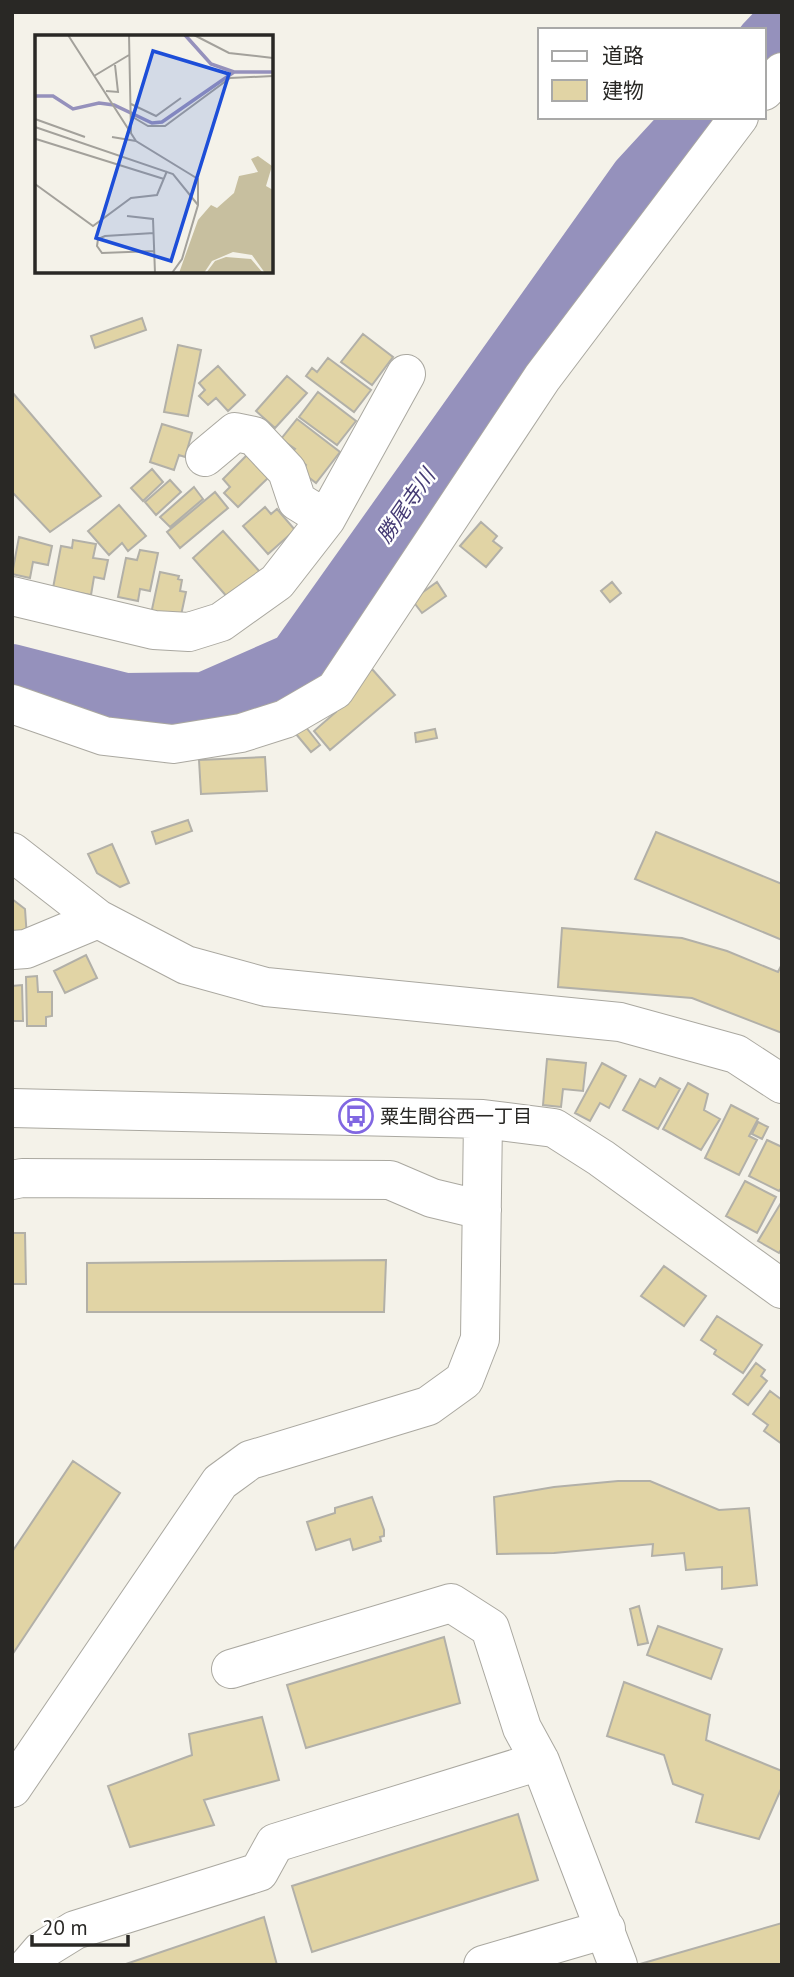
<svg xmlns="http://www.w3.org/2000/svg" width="794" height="1977" viewBox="0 0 794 1977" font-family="'PT Sans','Noto Sans JP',sans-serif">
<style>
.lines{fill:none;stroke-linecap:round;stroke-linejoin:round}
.river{stroke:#9591bc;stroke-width:58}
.building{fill:#e1d4a5;stroke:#b2b0a8;stroke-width:2}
.minor-casing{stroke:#aaa8a0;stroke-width:40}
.minor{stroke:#fff;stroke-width:38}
.labels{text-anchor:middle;stroke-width:5;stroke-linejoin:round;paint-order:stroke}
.poi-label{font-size:19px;fill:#292825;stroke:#fff;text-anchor:start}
.water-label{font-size:21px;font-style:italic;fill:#453b74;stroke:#fff}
.inset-river{fill:none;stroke:#9591bc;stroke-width:3.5}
.inset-road{fill:none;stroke:#a3a19b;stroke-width:2}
.view{fill:#1d4ed8;fill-opacity:0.15;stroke:#1d4ed8;stroke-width:3.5}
.inset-edge{fill:none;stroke:#292825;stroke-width:3.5}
</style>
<rect width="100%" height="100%" fill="#f4f2e9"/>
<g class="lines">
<path class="river" d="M764 44 782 25
M12 673 125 702 205 701 296 661 638 180 696 117"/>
</g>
<path class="building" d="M142 318 146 330 95 348 91 336Z
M363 334 393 357 372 385 341 362Z
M178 345 201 350 188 416 164 412Z
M328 358 371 390 354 412 306 376 312 368 317 372Z
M218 366 245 395 228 411 216 398 208 405 199 396 205 390 199 383Z
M287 376 307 393 275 428 256 411Z
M12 392 101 496 50 532 14 494 12 495Z
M318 392 356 421 337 445 299 417Z
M297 419 340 452 316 483 302 472 306 465 291 453 295 449 281 439Z
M162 424 192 433 185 457 179 455 174 470 150 462Z
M247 455 269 477 238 507 224 493 230 487 223 479Z
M152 469 163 482 143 501 131 488Z
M170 480 181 492 156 515 145 502Z
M194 487 203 499 170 527 160 517Z
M215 492 228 508 180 548 167 532Z
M119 505 146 536 128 551 122 543 109 555 88 531Z
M265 507 271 514 277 509 295 530 268 554 243 526Z
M481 522 497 536 493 541 502 548 486 567 460 546Z
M223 531 260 572 229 599 193 558Z
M19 537 52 546 48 565 33 562 30 578 12 574Z
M73 540 96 544 93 558 108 560 104 579 94 577 91 595 53 588 61 546 72 548Z
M140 550 158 553 150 591 140 589 138 601 118 597 126 558 137 560Z
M160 572 179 576 178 579 182 580 180 591 186 592 180 620 151 614Z
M437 582 446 596 422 613 412 600Z
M612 582 621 593 610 602 601 591Z
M372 669 395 695 330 750 314 731 336 712 329 704Z
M305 726 320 745 311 752 296 734Z
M435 729 437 738 416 742 415 733Z
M265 757 267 791 201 794 199 760Z
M188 820 192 831 156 844 152 832Z
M656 832 782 884V940L635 879Z
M112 844 129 883 120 887 97 873 88 854Z
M12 899 25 909 27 938H12Z
M562 928 682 938 727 951 778 972 782 964V1033L692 998 558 987Z
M86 955 97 978 65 993 54 971Z
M37 976 38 992H52V1016L46 1017V1026H27L26 977Z
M22 985 23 1021H13L12 1030V986Z
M547 1059 586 1063 583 1091 563 1089 561 1107 543 1105Z
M602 1063 626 1076 609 1108 600 1103 590 1121 575 1113Z
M660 1078 680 1089 658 1129 623 1110 640 1079 655 1087Z
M688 1083 708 1094 704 1110 720 1119 701 1150 663 1129Z
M731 1105 758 1119 749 1136 757 1140 739 1175 705 1158Z
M758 1122 768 1127 762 1139 752 1134Z
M767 1140 782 1147V1187L779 1191 749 1176Z
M745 1181 776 1197 757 1233 726 1216Z
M782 1201V1248L779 1253 758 1241Z
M12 1233H25L26 1284H12Z
M386 1260 384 1312H87V1263Z
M664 1266 706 1296 684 1326 641 1296Z
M717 1316 762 1345 743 1373 714 1354 716 1350 701 1340Z
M756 1363 765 1370 761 1376 767 1381 748 1405 733 1394Z
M770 1391 782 1400V1444L764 1431 768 1425 753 1414Z
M73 1461 120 1493 12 1655V1552Z
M618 1481H650L719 1510 749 1508 757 1585 722 1589V1567L686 1570 684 1553 652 1556 653 1544 554 1553 497 1554 494 1497 554 1487Z
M372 1497 384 1530V1536L380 1537 381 1541 353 1550 350 1539 316 1550 307 1522 335 1513V1508Z
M639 1606 648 1643 638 1645 630 1609Z
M658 1626 722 1649 711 1679 647 1655Z
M444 1637 460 1703 306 1748 287 1685Z
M624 1682 710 1715 706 1740 782 1771V1787L759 1839 696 1822 703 1795 673 1784 664 1755 607 1736Z
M262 1717 279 1780 204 1800 214 1825 130 1847 108 1786 192 1755 189 1734Z
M518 1814 538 1880 312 1952 292 1886Z
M264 1917 277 1965H123Z
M782 1923V1965L640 1964Z"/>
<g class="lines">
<g class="minor-casing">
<path id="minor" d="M764 91 782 72
M205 457 235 432 254 436 287 471 297 501 326 519
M12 596 154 630 189 632 221 622 277 582 326 519 406 374
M12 704 104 736 173 744 241 733 285 719 335 690 542 378 739 117
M12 852 98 919 186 965 266 987 620 1022 736 1054 782 1084
M12 950 26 949 98 919
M12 1108 483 1119 554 1128 601 1158 782 1289
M12 1180 22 1178 390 1180 432 1198 482 1210
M231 1669 451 1603 490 1628 522 1728 540 1761 618 1965
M12 1788 220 1482 250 1460 428 1406 464 1380 480 1339 483 1119
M29 1965 41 1951 75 1930 259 1872 275 1843 540 1761
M483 1965 606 1929"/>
</g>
<use href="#minor" class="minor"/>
</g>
<defs>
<g id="bus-ring" transform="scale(1.75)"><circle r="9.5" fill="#fff" stroke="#8167e2" stroke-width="1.5"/><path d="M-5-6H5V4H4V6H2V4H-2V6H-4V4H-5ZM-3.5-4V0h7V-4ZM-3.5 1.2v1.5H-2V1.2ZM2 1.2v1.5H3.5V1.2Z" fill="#8167e2"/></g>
</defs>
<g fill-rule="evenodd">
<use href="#bus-ring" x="356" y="1116"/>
</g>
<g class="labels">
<g class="poi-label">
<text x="380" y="1123">粟生間谷西一丁目</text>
</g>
<g class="water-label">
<text transform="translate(406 506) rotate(-55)" y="7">勝尾寺川</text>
</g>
</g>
<g transform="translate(35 35)">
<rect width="238" height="238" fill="#f4f2e9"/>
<path d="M223 121 237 131 231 151 238 155V238H230L217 220 198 217 177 226 169 238H144L163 185 176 170 182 173 199 158 204 141 223 137 216 124ZM191 222 216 224 228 238H171L180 226Z" fill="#c7bf9f"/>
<path class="inset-river" d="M150 0 176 29 199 37M0 61H18L38 74 64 68 79 70 117 88 127 87 199 37H238"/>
<path class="inset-road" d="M33 0 101 106 163 144V170L147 224 137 238M94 0 96 98M159 0 194 18 238 23M59 41 94 20M71 56 83 57 80 30M96 69 121 81 146 63M96 81 113 91H130L195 43 238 41M0 84 50 102M0 92 138 139 163 170M77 102 101 106M1 104 129 144M0 149 58 191 96 163 122 160 132 136M92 181 118 184 120 238M119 198 70 201 63 204 62 211 67 218 120 216"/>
<path class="view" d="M118 16 194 39 136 226 61 203Z"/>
<rect width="238" height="238" class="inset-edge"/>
</g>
<rect width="794" height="1977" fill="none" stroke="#292825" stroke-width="28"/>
<rect x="538" y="28" width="228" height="91" fill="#ffffff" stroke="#a9a9a8" stroke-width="2"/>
<rect x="552" y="51" width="35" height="10" fill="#ffffff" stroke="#a9a9a8" stroke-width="2"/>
<text x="602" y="63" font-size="21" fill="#292825">道路</text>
<rect x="552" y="80" width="35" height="21" fill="#e1d4a5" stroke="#a9a9a8" stroke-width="2"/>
<text x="602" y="98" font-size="21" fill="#292825">建物</text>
<path d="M32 1935v10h96v-10" fill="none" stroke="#292825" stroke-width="3.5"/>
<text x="42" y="1935" font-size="21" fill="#292825" stroke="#ffffff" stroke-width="5" paint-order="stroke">20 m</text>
</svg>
